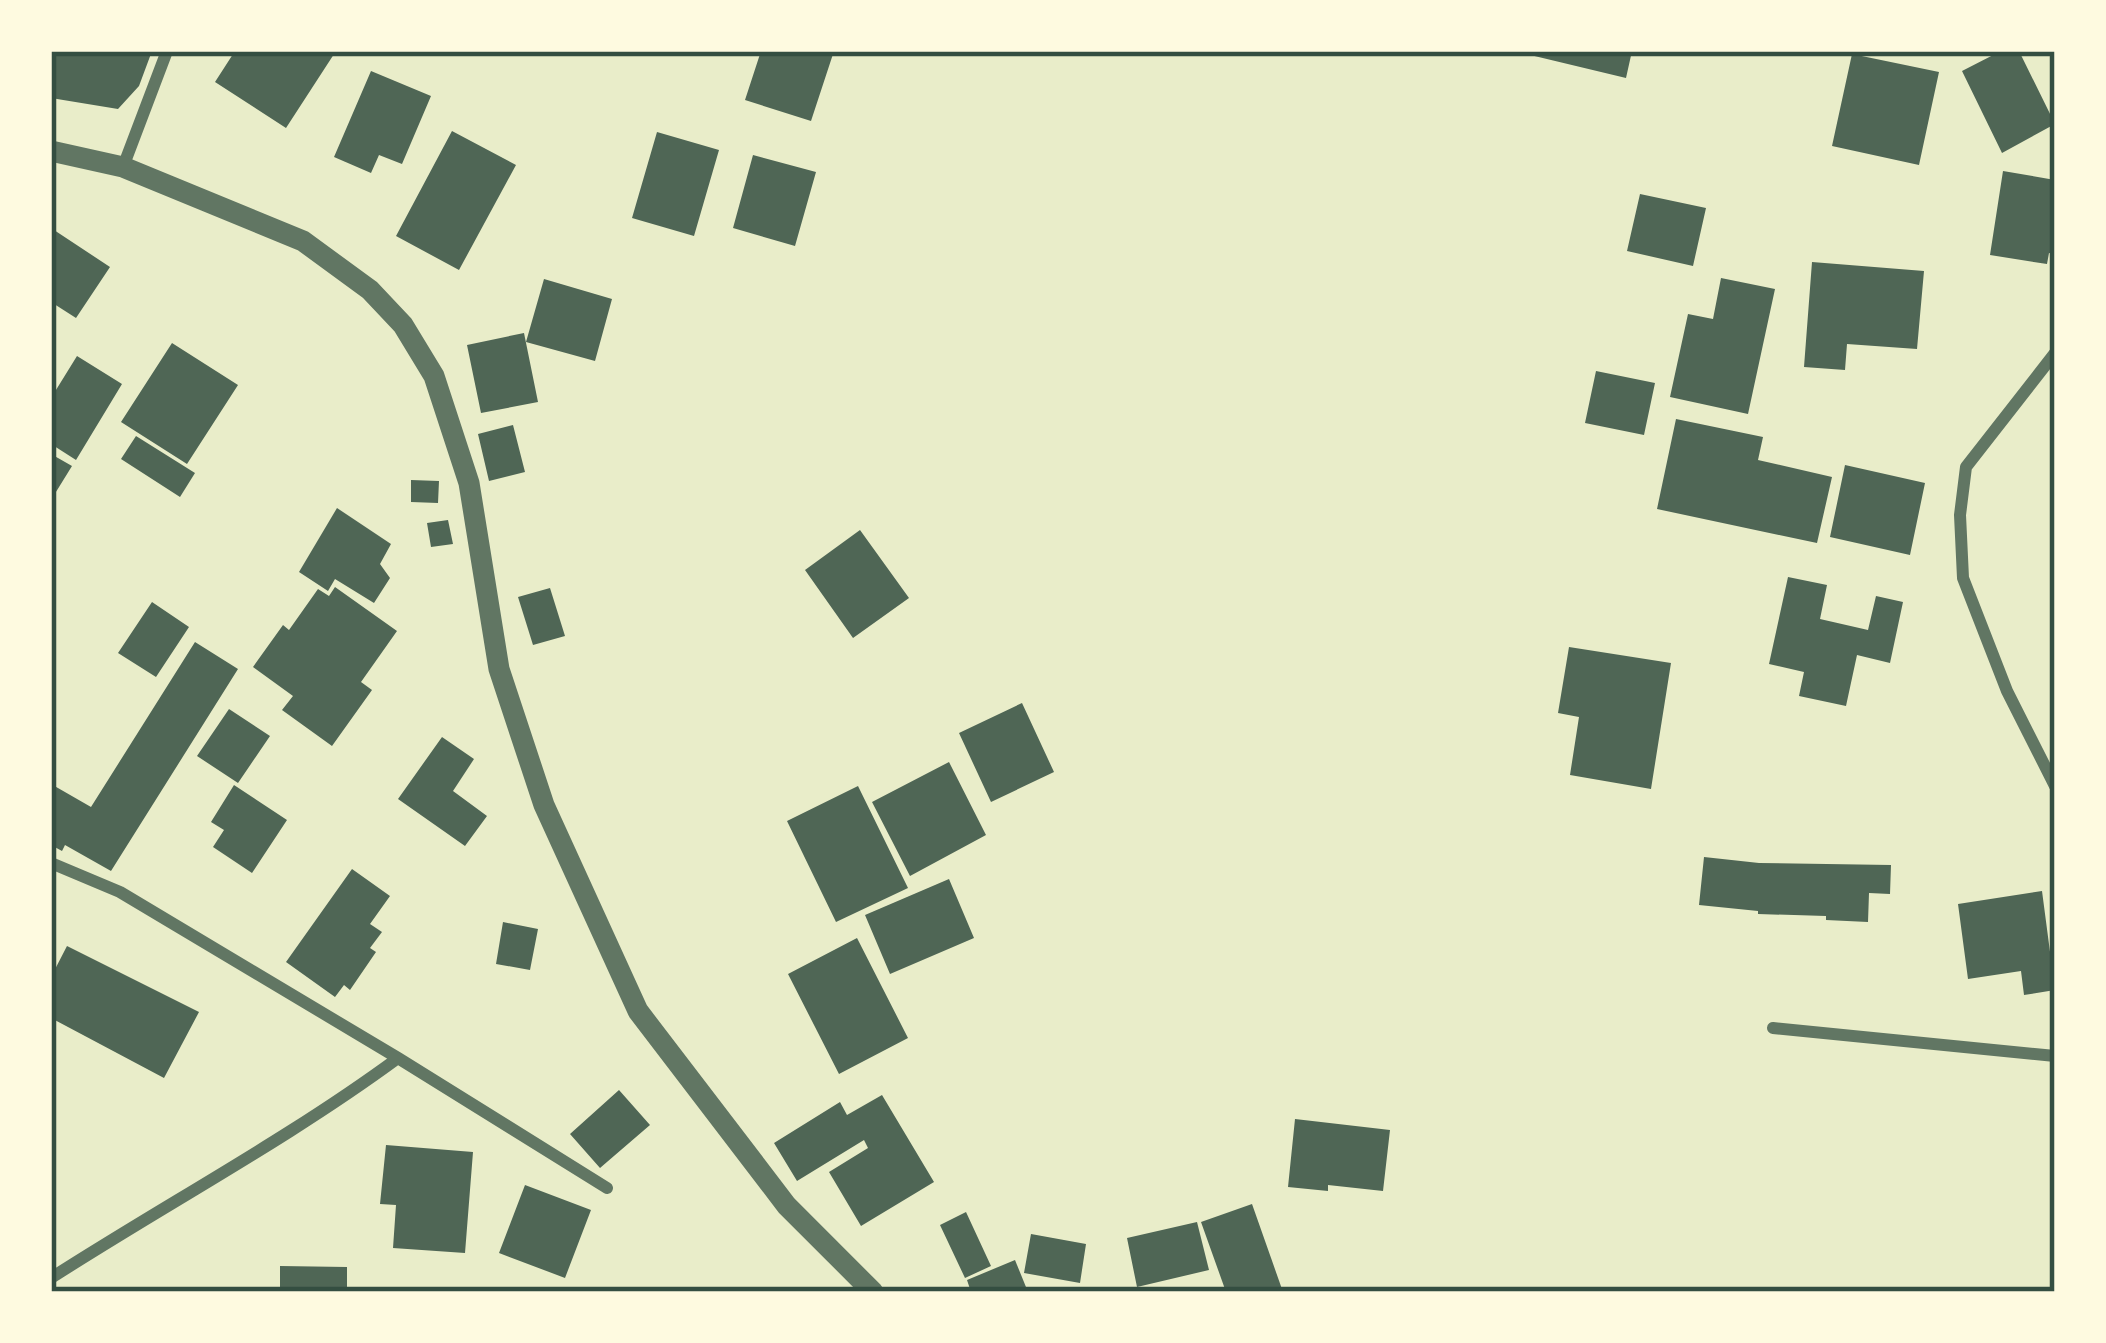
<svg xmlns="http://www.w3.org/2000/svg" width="2106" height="1343" viewBox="0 0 2106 1343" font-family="Inter,sans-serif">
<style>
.building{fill:#4f6655}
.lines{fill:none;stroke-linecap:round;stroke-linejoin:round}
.minor{stroke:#617663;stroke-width:12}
.tertiary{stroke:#617663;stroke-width:21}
.neatline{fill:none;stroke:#344e41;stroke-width:4.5}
</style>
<rect width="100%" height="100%" fill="#e9edc9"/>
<path class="building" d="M53 51H152L139 86 118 109 51 98Z
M235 51H336L286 128 215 82Z
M761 51H834L811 121 745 100Z
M1514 51H1632L1626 78Z
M2001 51H2019L2055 124 2002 153 1962 71Z
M1852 54 1939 72 1919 165 1832 146Z
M371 71 431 96 402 164 379 155 371 173 334 157Z
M452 131 516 165 459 270 396 236Z
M657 132 719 150 694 236 632 218Z
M753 155 816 172 795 246 733 228Z
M2003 171 2055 180V254L2049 253 2047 264 1990 255Z
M1640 194 1706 208 1693 266 1627 251Z
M54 230 110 267 76 318 51 302V234Z
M1812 262 1924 271 1917 349 1847 344 1845 370 1804 367Z
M1721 278 1775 289 1748 414 1670 397 1688 314 1713 319Z
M544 279 612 299 595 361 526 342Z
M524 333 538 402 481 413 467 345Z
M172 343 238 385 187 464 121 422Z
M77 356 122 384 76 460 51 444V398Z
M1596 371 1655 383 1644 435 1585 423Z
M1676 419 1763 437 1758 460 1832 477 1817 543 1657 509Z
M513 425 525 472 489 481 478 434Z
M136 436 195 473 180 497 121 459Z
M51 454 72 466 51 500Z
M1845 465 1925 483 1910 555 1830 537Z
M411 480 439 481 438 503 411 502Z
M337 508 391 544 380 564 390 578 374 603 335 579 328 591 299 572Z
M448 520 453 544 431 547 427 523Z
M860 530 909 598 853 638 805 570Z
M1788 577 1827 585 1820 619 1868 630 1876 596 1903 602 1890 663 1857 655 1846 706 1799 696 1804 672 1769 664Z
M335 587 397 631 361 682 372 690 332 746 282 710 293 696 253 667 283 625 289 630 318 589 329 596Z
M550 588 565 636 533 645 518 597Z
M152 602 189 627 156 677 118 653Z
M195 642 238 669 111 871 65 845 62 851 51 845V784L91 807Z
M1569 647 1671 663 1651 789 1570 775 1579 717 1558 713Z
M1022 703 1054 772 991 802 959 733Z
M229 709 270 736 238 783 197 756Z
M442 737 474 759 453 791 487 816 465 846 398 799Z
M949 762 986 835 910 876 872 802Z
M234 785 287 820 252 873 213 847 224 830 211 822Z
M858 786 908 888 836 922 787 821Z
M1704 857 1759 863 1891 865 1890 894 1869 893 1868 922 1826 920V916L1758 914V911L1699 905Z
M352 869 390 896 370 924 382 932 370 948 376 952 350 990 344 985 335 997 286 962Z
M949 879 974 938 890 974 865 915Z
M2042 891 2055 990 2024 995 2021 971 1968 979 1958 904Z
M503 922 538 929 530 970 496 964Z
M857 938 908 1038 839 1074 788 974Z
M67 946 199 1012 164 1078 51 1018V977Z
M619 1090 650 1125 600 1168 570 1134Z
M882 1095 934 1182 861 1226 829 1172 868 1148 864 1140 797 1181 774 1143 840 1102 847 1115Z
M1295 1119 1390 1130 1383 1191 1328 1185V1191L1288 1187Z
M386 1145 473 1152 465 1253 393 1248 396 1205 380 1204Z
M525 1185 591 1210 565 1278 499 1253Z
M1252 1204 1283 1292H1226L1201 1222Z
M966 1212 991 1266 965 1278 940 1225Z
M1197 1222 1209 1270 1137 1287 1127 1238Z
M1031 1234 1086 1244 1080 1283 1024 1273Z
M1015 1260 1028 1292H971L967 1280Z
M280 1266 347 1267V1292H280Z"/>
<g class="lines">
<path class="minor" d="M123 167 167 51
M2055 353 1966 467 1960 515 1963 578 2007 691 2055 786
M51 863 120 892 398 1058 607 1188
M1773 1028 2055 1056
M51 1278C166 1204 288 1139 398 1058"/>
<path class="tertiary" d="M51 151 123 167 303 241 370 290 403 325 434 376 469 483 499 669 544 805 638 1011 787 1206 873 1292"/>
</g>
<rect width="2106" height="1343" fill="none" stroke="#fefae0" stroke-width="108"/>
<rect x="54" y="54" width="1998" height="1235" class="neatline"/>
</svg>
